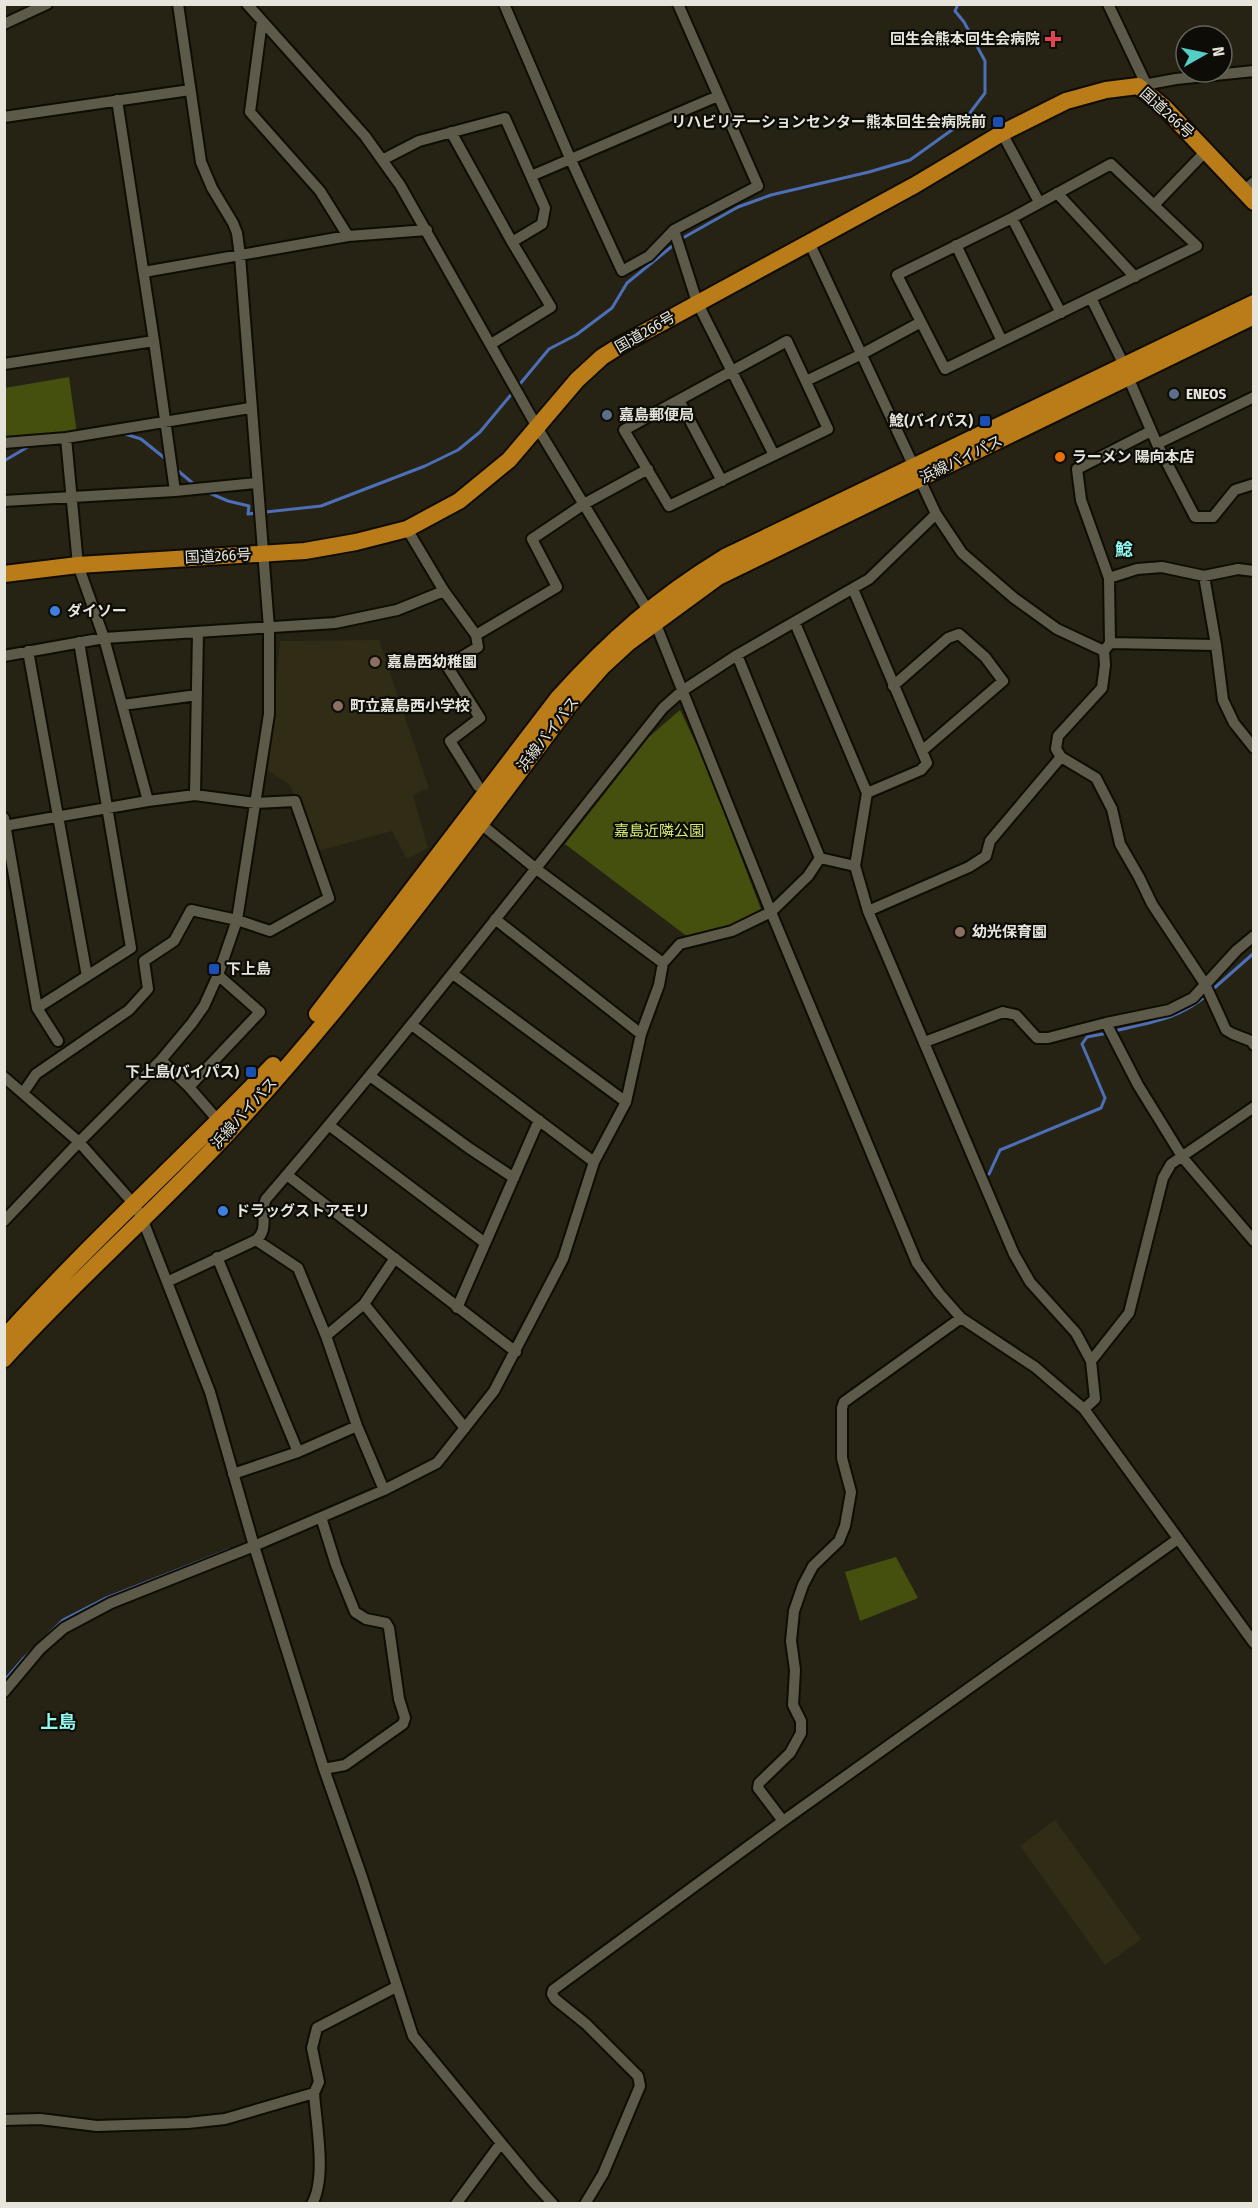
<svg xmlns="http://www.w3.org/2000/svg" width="1258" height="2208" viewBox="0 0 1258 2208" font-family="'Fira Sans Condensed','Noto Sans JP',sans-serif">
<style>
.built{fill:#302c16}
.green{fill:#45500f}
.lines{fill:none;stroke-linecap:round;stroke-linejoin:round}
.stream{stroke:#4c6fb7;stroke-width:3}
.minor-casing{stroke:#0f0c02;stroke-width:14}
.highway-casing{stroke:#0f0c02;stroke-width:20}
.minor{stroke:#5d5a4a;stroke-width:10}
.highway{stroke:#b97c19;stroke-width:16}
.health-dot{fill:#e0444e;stroke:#0d0c06;stroke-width:2}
.transit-dot{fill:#1a4fb4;stroke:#0d0c06;stroke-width:2}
.service-dot{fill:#5c6f8a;stroke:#0d0c06;stroke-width:2}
.food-dot{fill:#e8710a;stroke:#0d0c06;stroke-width:2}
.shop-dot{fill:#3f7fe0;stroke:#0d0c06;stroke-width:2}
.education-dot{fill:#8d6e63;stroke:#0d0c06;stroke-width:2}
.labels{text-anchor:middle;stroke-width:4.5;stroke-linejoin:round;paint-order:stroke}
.poi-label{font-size:15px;font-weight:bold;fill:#e6e4db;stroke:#0d0c06;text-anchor:start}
.street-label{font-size:15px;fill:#e6e4db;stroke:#0d0c06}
.park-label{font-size:15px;fill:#d3eb72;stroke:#0d0c06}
.quarter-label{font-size:18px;font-weight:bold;fill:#8ffaf0;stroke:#0d0c06}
</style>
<rect width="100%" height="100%" fill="#262314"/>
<path class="built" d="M379 640 429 788 413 795 428 848 407 859 392 831 318 851 305 814 289 784 268 771 280 641Z
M1055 1820 1141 1939 1105 1965 1020 1846Z"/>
<path class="green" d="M69 377 77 434 5 441V388Z
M680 710 704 760 762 912 730 927 688 937 565 844 649 737Z
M896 1557 918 1598 860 1621 845 1572Z"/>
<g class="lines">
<path class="stream" d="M681 239 738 207 771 195 869 172 910 160 963 122 985 93V61L964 22 955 11 958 4
M122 433 141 439 167 460
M4 461 31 445
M176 469 196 486
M207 492 228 501 249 506 248 514 321 506 425 466 458 450 480 432 549 349 576 335 612 308 627 283 676 243
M1212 990 1254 953
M1114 1031C1149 1023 1180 1019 1207 995
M989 1174 1000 1150 1101 1108 1105 1098 1082 1044 1087 1037 1108 1033
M4 1681 24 1658 63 1620 104 1599 229 1550"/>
<g class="minor-casing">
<path id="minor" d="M247 4 365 136 400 185 537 427 655 622 771 912 917 1263 939 1293 961 1318 1035 1367 1084 1409 1254 1643
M504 4 570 158 622 271 649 256 674 230 758 186 678 4
M1108 4 1146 84
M262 21 250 112 320 191 348 236
M4 24 47 4
M1138 86 1176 79 1254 71
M117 100 154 341
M4 117 190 90
M451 132 512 242 551 307 491 344
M1002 133 1039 202
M382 160 419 141 505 118 545 208 542 224 512 242
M1111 164 1197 246 945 369 897 275 1012 218Z
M531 176 718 96
M1243 191 1254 182
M1057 193 1135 277
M1154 205 1206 151
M1012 218 1061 313
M674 230 697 302 774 455
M809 242 936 514 962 553 1014 598 1057 629 1104 651
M956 245 1002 341
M144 272 348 236 427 230
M1091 298 1124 365
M787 341 828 429 669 506 624 430Z
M4 364 154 341 175 491
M1128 377 1157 444 1195 517H1213L1235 490 1254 484
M806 381 862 354 921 322
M679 400 722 481
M1151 431 1077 469 1081 500 1109 578 1110 643 1104 651 1105 665 1102 688 1058 736 1056 749 1061 757 1096 778 1112 809 1120 844 1139 877 1152 904 1205 984 1226 1030 1233 1034 1251 1041 1254 1045
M66 438 78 565 104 638 148 801
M4 443 66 438 250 408
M1157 444 1254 397
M4 501 175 491 257 483
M407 529 444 591 476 635 478 647 447 666 480 718 450 741 478 786
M1204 576 1216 645 1223 700 1234 723 1254 748
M1109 578 1137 569 1162 567 1204 576 1238 569 1254 571
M853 589 927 763 921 770 867 793
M795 623 867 793 855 866 868 911 1014 1254 1030 1282 1076 1333 1091 1361 1095 1399 1084 1409
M476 635 557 587 532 539 584 504 648 469
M1110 643 1216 645
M28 651 87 976
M737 655 820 858
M4 656 104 638 335 623 397 610 444 591
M893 686 948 638 959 634 985 657 1003 681 923 750
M123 705 197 695
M195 795 198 632
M4 818 37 1008 58 1041
M476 820 535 868 663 963
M4 826 148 801 195 795 255 803 295 801 329 898 270 931 237 920 191 910 174 941 144 961 148 989 129 1010 36 1074 23 1093
M820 858 855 866
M868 911 969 867 986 856 990 841 1061 757
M495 919 641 1034
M453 974 626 1102
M37 1008 131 948 79 642
M1106 1023 1138 1085 1183 1158 1254 1241
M412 1025 594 1162
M925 1042 1003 1012 1016 1015 1037 1038H1048L1106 1023 1169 1010 1193 998 1237 950 1254 936
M161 1060 189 1087 222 1125
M370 1076 469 1148 514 1178
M4 1077 79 1142 133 1203 142 1218 210 1392 254 1546 324 1769 362 1877 413 2036 534 2183 553 2204
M189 1087 260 1012 218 975
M330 1126 485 1243
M287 1175 516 1352
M4 1221 79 1142 161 1060 192 1023 204 1006 218 975 237 920 269 714V628L240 256 237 233 233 223 212 188 201 162 178 4
M256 1240 298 1268 326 1336 357 1426 384 1490
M217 1257 298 1452
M167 1282 256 1240C270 1229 259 1213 266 1199 404 1039 532 872 663 708L682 691 737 655 869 579 936 514
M364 1304 465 1428
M457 1308 539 1120
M326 1336 364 1304 395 1258
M1091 1361 1129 1313 1163 1178 1171 1164 1254 1107
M233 1474 298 1452 357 1426
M321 1517 336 1565 355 1612 366 1619 386 1623 389 1628 399 1699 405 1718 403 1724 345 1765 324 1769
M4 1692 40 1649 64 1628 111 1603 254 1546 384 1490 437 1463 494 1391 563 1259 594 1162 626 1102 641 1034 659 985 663 963 680 944 732 931 771 912 808 876 820 858
M783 1821 758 1788 759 1783 790 1753 801 1733V1721L793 1705 795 1670 791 1641 794 1611 803 1585 813 1566 839 1541 845 1526 851 1492 842 1458V1408L844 1402 961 1318
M4 2120 40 2119 97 2126 188 2123 225 2119 314 2093
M312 2204C327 2177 316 2124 314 2093L319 2082 312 2048 317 2028 396 1987
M456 2204 501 2143
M585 2204 603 2174 640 2086 638 2076 586 2024 555 1999 552 1994 553 1990 783 1821 1178 1539"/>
</g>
<g class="highway-casing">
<path id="highway" d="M4 574 78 565 305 551 356 542 407 529 459 501 509 460 577 380 602 357 621 345 915 185 1002 133 1066 101 1106 90 1138 86 1164 107 1254 202
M317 1014 558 698C611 639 658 598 725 557L1254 303
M4 1338C90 1242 185 1157 273 1065
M4 1359C75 1281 155 1211 227 1134 353 998 463 847 574 699L603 666 628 643 718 577 1254 316"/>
</g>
<use href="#minor" class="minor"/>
<use href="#highway" class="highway"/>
</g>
<path class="health-dot" d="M1050 30h6v6h6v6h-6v6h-6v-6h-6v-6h6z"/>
<g class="transit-dot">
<rect x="992" y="116" width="12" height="12" rx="3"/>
<rect x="979" y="415" width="12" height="12" rx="3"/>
<rect x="208" y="963" width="12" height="12" rx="3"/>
<rect x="245" y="1066" width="12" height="12" rx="3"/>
</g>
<g class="service-dot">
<circle cx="1174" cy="394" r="6"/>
<circle cx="607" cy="415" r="6"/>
</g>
<circle class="food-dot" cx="1060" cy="457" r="6"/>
<g class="shop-dot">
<circle cx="55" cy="611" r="6"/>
<circle cx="223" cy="1211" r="6"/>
</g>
<g class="education-dot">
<circle cx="375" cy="662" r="6"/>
<circle cx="338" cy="706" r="6"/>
<circle cx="960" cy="932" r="6"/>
</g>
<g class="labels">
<g class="poi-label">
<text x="1040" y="44" text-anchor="end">回生会熊本回生会病院</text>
<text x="986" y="127" text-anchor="end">リハビリテーションセンター熊本回生会病院前</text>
<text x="1186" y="399">ENEOS</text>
<text x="619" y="420">嘉島郵便局</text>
<text x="973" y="426" text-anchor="end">鯰(バイパス)</text>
<text x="1072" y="462">ラーメン 陽向本店</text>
<text x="67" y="616">ダイソー</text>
<text x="387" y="667">嘉島西幼稚園</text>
<text x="350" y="711">町立嘉島西小学校</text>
<text x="972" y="937">幼光保育園</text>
<text x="226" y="974">下上島</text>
<text x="239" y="1077" text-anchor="end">下上島(バイパス)</text>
<text x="235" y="1216">ドラッグストアモリ</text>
</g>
<g class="street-label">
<text transform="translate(1167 113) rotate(42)" y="5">国道266号</text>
<text transform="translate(645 332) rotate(-30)" y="5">国道266号</text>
<text transform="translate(961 459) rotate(-26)" y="5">浜線バイパス</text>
<text transform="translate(218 556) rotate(-3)" y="5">国道266号</text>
<text transform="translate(548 734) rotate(-52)" y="5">浜線バイパス</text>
<text transform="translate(244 1113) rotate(-48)" y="5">浜線バイパス</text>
</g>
<g class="park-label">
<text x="659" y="836">嘉島近隣公園</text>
</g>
<g class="quarter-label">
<text x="1124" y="556">鯰</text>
<text x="58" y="1728">上島</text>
</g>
</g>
<rect width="1258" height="2208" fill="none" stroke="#e6e4db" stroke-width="12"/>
<g transform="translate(1204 54) rotate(81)"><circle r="28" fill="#0d0c06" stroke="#64625b" stroke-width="1.5"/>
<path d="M0-4.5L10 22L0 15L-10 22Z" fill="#55cec5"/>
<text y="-9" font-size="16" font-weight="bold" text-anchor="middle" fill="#e6e4db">N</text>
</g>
</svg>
